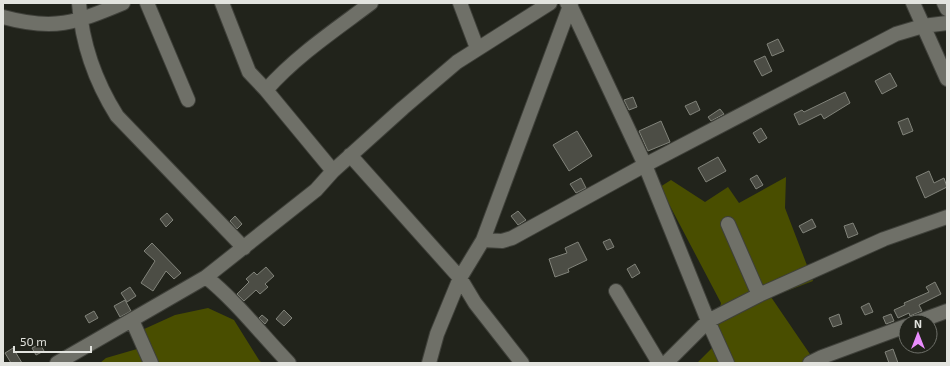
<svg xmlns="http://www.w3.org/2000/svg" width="950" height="366" viewBox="0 0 950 366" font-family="'Exo 2',sans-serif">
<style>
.forest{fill:#494e00}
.building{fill:#4c4d45;stroke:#81837a}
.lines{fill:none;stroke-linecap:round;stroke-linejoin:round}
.minor-casing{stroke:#3f403a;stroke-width:16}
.minor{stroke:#6f7068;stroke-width:14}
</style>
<rect width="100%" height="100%" fill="#21231b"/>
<path class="forest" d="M786 177 785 208 813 281 771 297 816 363H697L712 348 721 303 660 187 671 180 705 202 728 187 739 203Z
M208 308 234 320 259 360 262 363H100L106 358 137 349 142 330 175 315Z"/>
<path class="building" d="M778 39 784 51 772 56 767 44Z
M765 56 772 71 762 76 754 61Z
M890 73 897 86 882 94 875 81Z
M845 92 850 103 824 119 821 114 799 125 794 114 802 110 804 112Z
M633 97 637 107 629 110 624 100Z
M696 101 700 110 690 115 685 106Z
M720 109 724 114 711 121 708 117Z
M908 118 913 131 903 135 898 122Z
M661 121 670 142 648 151 639 131Z
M761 128 767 138 759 143 753 133Z
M577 131 592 156 569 171 553 145Z
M718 157 726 171 706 182 698 168Z
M929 171 934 183 944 178 947 187 925 198 916 177Z
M757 175 763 185 756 189 750 179Z
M581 178 586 188 576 193 570 184Z
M518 211 526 220 518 225 511 216Z
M167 213 173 220 166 227 160 219Z
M235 216 242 224 237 229 230 221Z
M812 219 816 227 803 233 799 226Z
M853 223 858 234 848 238 844 226Z
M610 239 614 247 607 250 603 242Z
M578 242 587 260 568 269 569 272 555 277 549 259 567 253 565 248Z
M152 243 181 273 174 279 166 271 153 291 141 283 155 261 144 251Z
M635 264 640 273 632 278 627 269Z
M266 267 274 276 265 284 268 287 260 294 256 290 244 301 237 294 249 282 246 279 254 272 257 275Z
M935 282 941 294 919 305 922 311 910 316 909 313 898 318 894 310 905 305 904 303 929 292 926 287Z
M130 287 136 296 127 302 121 293Z
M125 300 131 311 120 317 114 306Z
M869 303 873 312 865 315 861 307Z
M284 310 292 318 284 326 276 319Z
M94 311 98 318 89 323 85 316Z
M839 314 842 324 833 327 829 318Z
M891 314 894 321 886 324 883 317Z
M262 315 268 320 265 324 259 318Z
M40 344 44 351 36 355 32 348Z
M13 348 22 363H11L5 353Z
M893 349 898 363H889L885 352Z"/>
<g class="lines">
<g class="minor-casing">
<path id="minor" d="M79 3C82 44 95 81 117 116L244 248
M147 3 188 100
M222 3 249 72 266 90
M460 3 477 48
M567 3 570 5 645 165 708 321 727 363
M913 3 947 79
M944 3 947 9
M3 17C54 31 75 23 123 3
M350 155 460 278 475 303 522 363
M333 171 266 90C296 56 335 30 371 3
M728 224 759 295
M483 240 502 241 512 238 645 165 896 34 923 26 947 23
M206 277C237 302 261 334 289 363
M616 291 659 363
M132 320 151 363
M917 322 947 311
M57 363 206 277 316 190 333 171 403 108 457 62 550 3
M429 363 437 334 460 278 483 240 571 3
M666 363 708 321 759 295 884 239 947 217
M810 363 822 357 906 326"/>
</g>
<use href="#minor" class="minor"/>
</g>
<rect width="950" height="366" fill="none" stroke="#e2e3de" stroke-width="8"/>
<g transform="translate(918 334)"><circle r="19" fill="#21231b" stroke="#6e7069"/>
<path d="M0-3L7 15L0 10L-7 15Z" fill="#ea8dfd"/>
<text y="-6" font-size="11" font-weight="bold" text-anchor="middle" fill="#e2e3de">N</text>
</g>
<path d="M14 346v6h77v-6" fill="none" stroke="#e2e3de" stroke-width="2"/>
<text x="20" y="346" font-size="12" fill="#e2e3de" stroke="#21231b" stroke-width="3" paint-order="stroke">50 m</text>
</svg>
